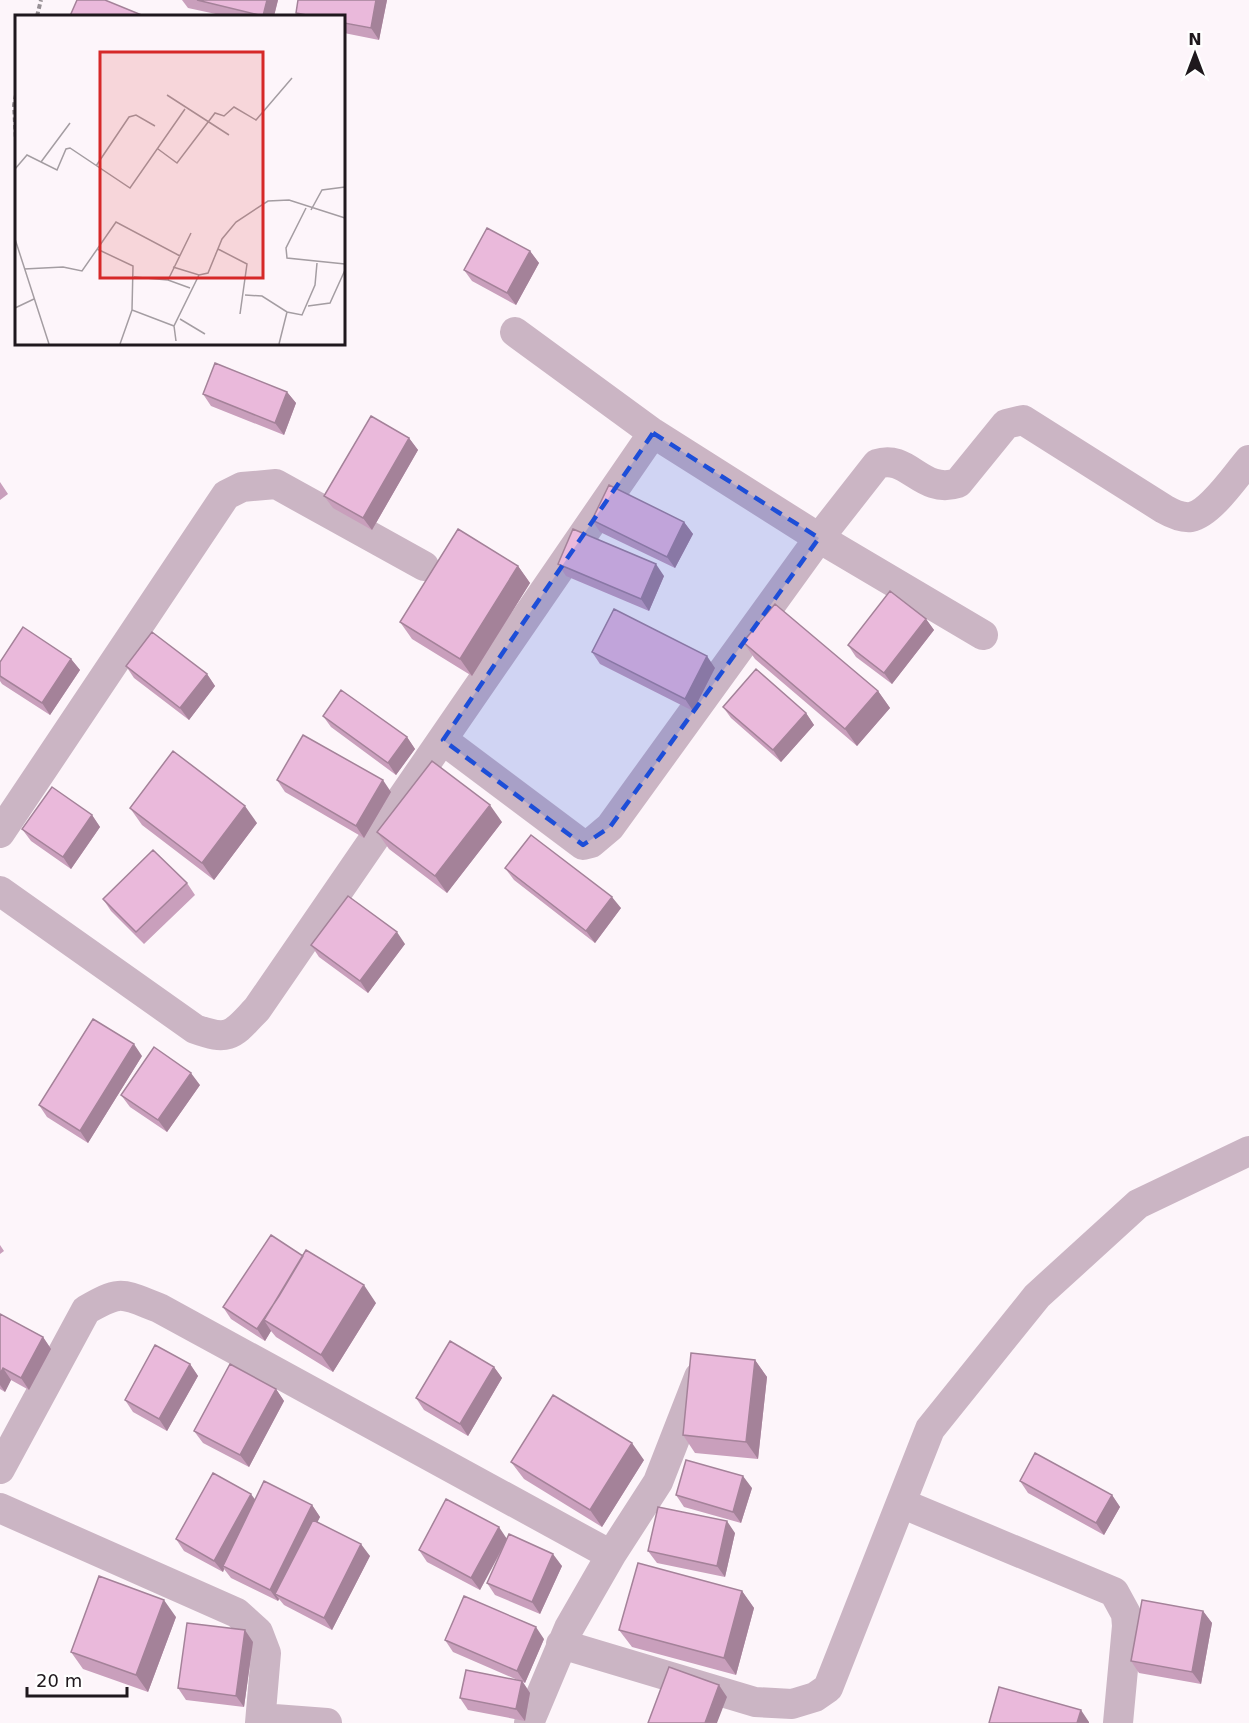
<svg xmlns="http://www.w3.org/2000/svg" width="1249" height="1723" viewBox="0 0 1249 1723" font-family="'DejaVu Sans',sans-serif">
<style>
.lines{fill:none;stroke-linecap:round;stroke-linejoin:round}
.path{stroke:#979095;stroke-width:4;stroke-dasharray:4.5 3;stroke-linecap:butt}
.minor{stroke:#cbb5c4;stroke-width:30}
.wall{fill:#c99fbc}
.shaded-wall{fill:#a48299}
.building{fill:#eab9db;stroke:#a48299;stroke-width:1.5}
.marked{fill:#1d4ed8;fill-opacity:0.2;stroke:#1d4ed8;stroke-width:4.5;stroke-dasharray:12 8;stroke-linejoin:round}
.inset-road{fill:none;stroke:#a49da2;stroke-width:1.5}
.view{fill:#d62828;fill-opacity:0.15;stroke:#d62828;stroke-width:3}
.inset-edge{fill:none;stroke:#1f181d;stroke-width:3}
</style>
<rect width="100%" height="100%" fill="#fdf5fa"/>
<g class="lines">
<path class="path" d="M37 16 41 0
M16 95 14 105 16 141"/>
<path class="minor" d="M515 332 653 433 819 538 983 635
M443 740 583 845 591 843 610 827 819 538 877 464C908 453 921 495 958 483L1006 424 1023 420 1164 509C1171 513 1182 518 1191 517 1211 513 1236 475 1249 460
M0 833 226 495 242 487 276 484 424 566
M0 891 195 1029C231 1042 233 1034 257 1009L653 433
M0 1469 86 1310C122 1289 122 1294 159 1308L611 1555
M901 1503 1114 1592 1126 1614 1127 1626 1118 1723
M0 1508 237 1613 258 1632 266 1653 260 1723
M561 1644 755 1702 792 1704 815 1697 828 1688 930 1429 1037 1296 1138 1204 1249 1151
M261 1718 327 1723
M529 1723 569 1628 611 1555 658 1482 699 1377"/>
</g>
<path class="wall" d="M182 0H278L274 16H225L188 8Z
M387 0 379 40 344 33V16H298L296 13Z
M530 251 539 263 516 305 472 281 464 270Z
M287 392 296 403 284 435 211 406 203 394Z
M409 438 418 450 372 530 333 508 324 496Z
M0 482 8 494 0 500Z
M592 520 684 522 693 534 675 568 600 532Z
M558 564 664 576 649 611 566 576Z
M518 566 530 583 472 676 412 639 400 622Z
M926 619 934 630 892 684 856 657 848 645Z
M743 642 878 691 890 708 857 746 755 659Z
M592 652 715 668 693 711 600 664Z
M71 659 80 670 50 715 2 684 0 681V662Z
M126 666 207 674 215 686 189 720 134 678Z
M723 707 806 713 814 725 781 762 731 718Z
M323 716 407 737 415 749 396 775 331 727Z
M277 780 391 792 364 838 285 792Z
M130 808 257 823 214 880 142 825Z
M92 815 100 827 71 869 31 841 22 829Z
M502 822 447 893 389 849 377 832Z
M505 868 621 908 595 943 514 880Z
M187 883 195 895 144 944 111 911 103 899Z
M405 944 368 993 319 957 311 945Z
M142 1056 88 1143 47 1117 39 1105Z
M200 1085 167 1132 130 1107 121 1095Z
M0 1245 4 1251 0 1254Z
M376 1303 333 1372 276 1337 271 1331 265 1341 231 1319 223 1307Z
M0 1314 43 1337 51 1349 29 1390 11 1380 5 1392 0 1389Z
M755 1360 767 1377 758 1459 695 1453 683 1435Z
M190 1364 198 1376 167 1431 133 1412 125 1400Z
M494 1367 502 1378 468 1436 424 1410 416 1398Z
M276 1389 284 1401 249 1467 203 1443 194 1431Z
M644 1460 602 1527 524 1479 511 1462Z
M1020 1481 1112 1495 1120 1507 1104 1535 1028 1493Z
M752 1488 741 1523 684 1507 676 1495Z
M255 1500 312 1505 320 1517 317 1522 370 1556 332 1630 284 1605 279 1599 278 1601 231 1578 224 1569 223 1572 184 1551 176 1539Z
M735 1533 725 1577 657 1563 648 1551Z
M507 1538 562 1566 540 1614 495 1595 487 1583 503 1548 480 1590 427 1562 419 1550Z
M742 1591 754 1608 736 1675 632 1647 619 1630Z
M1203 1611 1212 1623 1201 1684 1139 1673 1131 1661Z
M176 1617 148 1692 83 1669 71 1652Z
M544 1639 525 1683 523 1682 530 1693 525 1721 468 1710 460 1698 520 1681 453 1652 445 1640Z
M253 1642 244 1707 186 1700 178 1688Z"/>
<path class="shaded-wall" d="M267 0H278L274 16H263Z
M376 0H387L379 40 371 28Z
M530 251 539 263 516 305 507 293Z
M287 392 296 403 284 435 275 423Z
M409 438 418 450 372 530 363 518Z
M684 522 693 534 675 568 667 557Z
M656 564 664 576 649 611 641 599Z
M518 566 530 583 472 676 460 659Z
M926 619 934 630 892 684 884 673Z
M707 656 715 668 693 711 685 699Z
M71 659 80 670 50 715 42 703Z
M207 674 215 686 189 720 180 708Z
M878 691 890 708 857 746 845 729Z
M806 713 814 725 781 762 773 750Z
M407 737 415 749 396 775 388 763Z
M383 780 391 792 364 838 356 826Z
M490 805 502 822 447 893 435 876Z
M245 806 257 823 214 880 202 863Z
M92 815 100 827 71 869 63 857Z
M612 897 621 908 595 943 586 931Z
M397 932 405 944 368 993 360 981Z
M134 1044 142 1056 88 1143 80 1131Z
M191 1073 200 1085 167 1132 158 1120Z
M305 1257 264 1320 271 1331 265 1341 257 1329Z
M364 1285 376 1303 333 1372 321 1355Z
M43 1337 51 1349 29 1390 21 1378Z
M755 1360 767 1377 758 1459 746 1442Z
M190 1364 198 1376 167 1431 159 1419Z
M494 1367 502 1378 468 1436 460 1424Z
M3 1368 11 1380 5 1392 0 1385V1374Z
M276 1389 284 1401 249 1467 240 1455Z
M632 1443 644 1460 602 1527 590 1510Z
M743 1476 752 1488 741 1523 733 1512Z
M251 1494 260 1506 223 1566 224 1569 223 1572 214 1561Z
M1112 1495 1120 1507 1104 1535 1096 1523Z
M312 1505 320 1517 281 1596 275 1594 279 1599 278 1601 270 1590Z
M727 1521 735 1533 725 1577 717 1566Z
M499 1527 507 1539 480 1590 471 1578Z
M361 1544 370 1556 332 1630 324 1618Z
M553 1554 562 1566 540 1614 532 1602Z
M742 1591 754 1608 736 1675 724 1658Z
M164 1600 176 1617 148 1692 136 1675Z
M1203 1611 1212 1623 1201 1684 1192 1672Z
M536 1627 544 1639 525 1683 517 1671Z
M245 1630 253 1642 244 1707 236 1696Z
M522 1681 530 1693 525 1721 516 1709Z
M719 1685 727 1697 717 1723H705Z
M1081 1710 1089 1722V1723H1077Z"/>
<path class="building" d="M77 0H105L144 16H70Z
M197 0H267L263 16Z
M298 0H376L371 28 344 23V16H312L296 13Z
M487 228 530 251 507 293 464 270Z
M215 363 287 392 275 423 203 394Z
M371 416 409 438 363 518 324 496Z
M609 485 684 522 667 557 592 520Z
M458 529 518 566 460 659 400 622Z
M573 529 656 564 641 599 558 564Z
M890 591 926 619 884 673 848 645Z
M775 604 878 691 845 729 743 642Z
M614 609 707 656 685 699 592 652Z
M23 627 71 659 42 703 0 676V662Z
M152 632 207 674 180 708 126 666Z
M756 669 806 713 773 750 723 707Z
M341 690 407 737 388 763 323 716Z
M303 735 383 780 356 826 277 780Z
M173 751 245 806 202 863 130 808Z
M432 761 490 805 435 876 377 832Z
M52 787 92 815 63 857 22 829Z
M531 835 612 897 586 931 505 868Z
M153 850 187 883 136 932 103 899Z
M348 896 397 932 360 981 311 945Z
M93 1019 134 1044 80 1131 39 1105Z
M154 1047 191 1073 158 1120 121 1095Z
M271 1235 303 1256 279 1296 257 1329 223 1307Z
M306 1250 364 1285 321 1355 264 1320Z
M0 1314 43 1337 21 1378 3 1368 0 1374Z
M450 1341 494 1367 460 1424 416 1398Z
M155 1345 190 1364 159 1419 125 1400Z
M691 1353 755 1360 746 1442 683 1435Z
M230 1364 276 1389 240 1455 194 1431Z
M553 1395 632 1443 590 1510 511 1462Z
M1035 1453 1112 1495 1096 1523 1020 1481Z
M686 1460 743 1476 733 1512 676 1495Z
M213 1473 251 1494 214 1561 176 1539Z
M264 1481 312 1505 270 1590 223 1566Z
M446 1499 499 1527 471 1578 419 1550Z
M658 1507 727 1521 717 1566 648 1551Z
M313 1520 361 1544 324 1618 275 1594Z
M509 1534 553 1554 532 1602 487 1583Z
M638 1563 742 1591 724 1658 619 1630Z
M99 1576 164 1600 136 1675 71 1652Z
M464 1596 536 1627 517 1671 445 1640Z
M1142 1600 1203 1611 1192 1672 1131 1661Z
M187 1623 245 1630 236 1696 178 1688Z
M669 1667 719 1685 705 1723H648Z
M466 1670 522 1681 516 1709 460 1698Z
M999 1687 1081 1710 1077 1723H989Z"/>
<path class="marked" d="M653 433 819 538 610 827 583 845 443 740Z"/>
<g transform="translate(15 15)">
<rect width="330" height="330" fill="#fdf5fa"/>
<path class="inset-road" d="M152 80 214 120M143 134 162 148 200 98 209 101 219 92 241 105 277 63M26 147 55 108M81 151 114 102 121 100 140 111M0 154 12 140 42 155 51 134 55 133 115 173 170 94M291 193 271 233 272 243 330 249M296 195 307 175 330 172M0 224 34 329M82 234 118 251 117 295 159 311M203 234 232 249 225 299M158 252 184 260 193 258 207 224 221 207 253 186 274 185 330 203M9 254 48 252 67 256 101 207 165 241M119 262 153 265 175 273M153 265 176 218M230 280 247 281 272 297 287 300 300 270 302 248M293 291 315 288 330 255M0 293 19 284M165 304 190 319M161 326 159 311 184 260M105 329 117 295M264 329 272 297"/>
<path class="view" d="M85 37H248V263H85Z"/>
<rect width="330" height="330" class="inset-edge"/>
</g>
<g transform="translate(1195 54)" stroke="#ffffff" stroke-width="4.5" paint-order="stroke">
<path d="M0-4.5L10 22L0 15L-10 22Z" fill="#1f181d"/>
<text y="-9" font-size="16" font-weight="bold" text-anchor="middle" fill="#1f181d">N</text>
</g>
<path d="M27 1687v9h100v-9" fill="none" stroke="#1f181d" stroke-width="3"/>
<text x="36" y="1687" font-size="18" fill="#1f181d" stroke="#ffffff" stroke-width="4.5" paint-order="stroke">20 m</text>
</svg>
